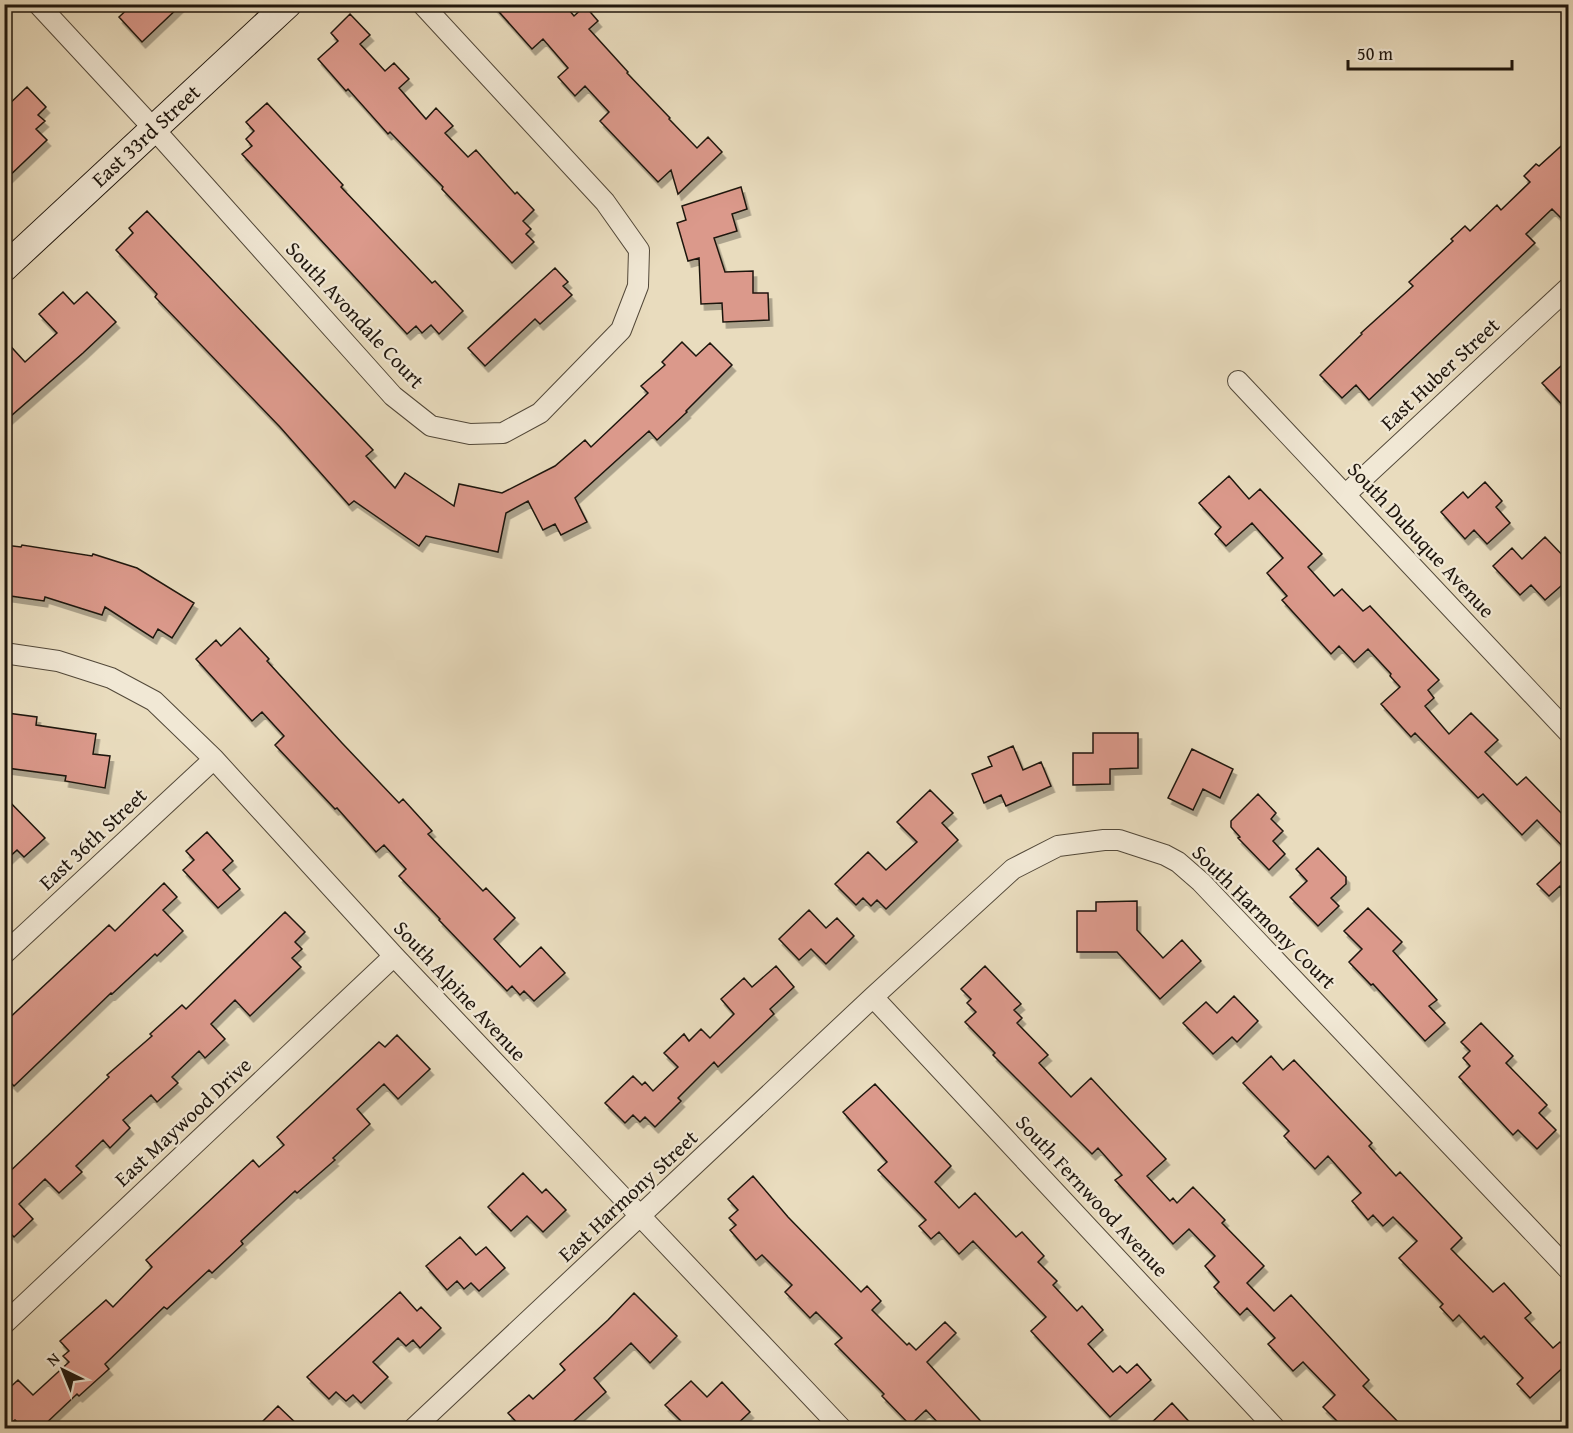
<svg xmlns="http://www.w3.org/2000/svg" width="1573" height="1433" viewBox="0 0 1573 1433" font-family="'Gentium Book Plus',serif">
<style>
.building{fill:#db998b;stroke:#1f160d;stroke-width:1.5;filter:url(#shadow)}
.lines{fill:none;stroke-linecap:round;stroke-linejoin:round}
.street-casing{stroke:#524839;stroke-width:22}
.secondary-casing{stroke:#1f160d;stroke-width:29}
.street{stroke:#f1e8d5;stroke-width:20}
.secondary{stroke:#f1e8d5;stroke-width:27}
.labels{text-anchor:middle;stroke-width:4.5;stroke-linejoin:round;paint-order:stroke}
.street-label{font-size:21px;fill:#1f160d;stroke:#f1e8d5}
</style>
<defs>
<filter id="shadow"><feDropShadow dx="3.5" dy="6" stdDeviation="0" flood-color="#0004"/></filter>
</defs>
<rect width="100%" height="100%" fill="#e9dcbe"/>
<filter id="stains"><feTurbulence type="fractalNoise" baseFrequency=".00333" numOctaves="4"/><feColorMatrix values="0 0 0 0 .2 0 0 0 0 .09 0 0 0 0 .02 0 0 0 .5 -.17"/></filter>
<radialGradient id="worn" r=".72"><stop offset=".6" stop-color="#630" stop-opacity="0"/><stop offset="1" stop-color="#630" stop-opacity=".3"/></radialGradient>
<path class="building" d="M133 4H182L142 42 119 17Z
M492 4H564L574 16 585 6 598 21 589 29 628 72 627 73 670 118 669 119 697 148 708 137 722 152 678 194 671 170 658 182 600 121 609 112 585 86 575 96 558 77 568 68 543 39 532 49Z
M350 14 370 35 360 44 385 71 394 63 409 79 399 88 426 119 436 108 453 126 445 133 468 157 476 150 515 194 517 192 534 210 523 221 531 229 526 234 534 242 512 263 442 189 443 187 390 132 388 134 348 89 346 91 318 59 338 41 331 33Z
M27 87 46 107 38 115 45 121 36 129 47 140 4 181V109Z
M267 103 343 185 341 187 432 283 435 281 463 311 439 334 431 325 422 333 416 326 407 334 242 154 252 146 246 139 254 131 246 122Z
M1569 139V226L1552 209 1526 234 1535 243 1369 400 1356 385 1342 398 1320 375 1362 334 1361 333 1413 286 1409 282 1453 241 1451 239 1465 226 1470 231 1497 205 1501 210 1530 182 1524 176 1536 164 1539 166Z
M741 187 747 209 732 214 737 231 714 238 725 272 753 271V293H768L769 320 723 322 722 303 701 304 699 258 688 261 677 223 686 220 682 206Z
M147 211 373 450 366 456 395 488 405 473 454 506 459 484 502 493 555 466 585 440 591 447 648 393 641 386 665 365 662 362 682 342 696 356 710 343 732 365 686 411 687 412 657 440 649 431 575 498 587 522 561 535 555 524 543 530 528 501 506 513 498 552 426 536 419 546 354 501 349 505 280 427 155 297 157 294 116 250 133 233 129 228Z
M555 268 568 282 563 286 572 295 540 324 535 319 485 366 468 348Z
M63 292 74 304 87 292 116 322 83 353 4 422V339L25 362 57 333 39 314Z
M1569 359V412L1542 383Z
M1229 476 1249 499 1260 489 1322 554 1308 567 1334 596 1342 589 1363 611 1370 606 1439 680 1428 690 1434 698 1425 706 1449 734 1471 713 1498 740 1485 752 1517 785 1526 777 1569 821V853L1537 820 1522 835 1483 794 1478 798 1415 733 1411 737 1381 704 1400 687 1390 676 1391 674 1368 649 1354 662 1339 646 1331 654 1282 600 1287 596 1267 573 1283 558 1252 523 1226 546 1215 534 1221 527 1199 503Z
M1485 482 1502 501 1496 507 1510 523 1487 544 1474 530 1465 539 1441 512 1463 492 1468 498Z
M1545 537 1569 562V579L1545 600 1531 585 1520 595 1493 566 1512 548 1522 559Z
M4 545 21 547 22 545 92 556 93 554 137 568 194 603 172 638 158 629 153 638 105 607 102 615 45 597 44 601 4 595Z
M240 628 269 659 267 661 342 743 399 803 403 799 432 831 428 834 483 891 486 888 515 918 494 939 520 967 541 947 565 973 534 1001 524 991 520 995 512 986 507 991 439 920 440 919 399 876 406 869 384 845 376 852 337 808 335 809 275 745 284 736 262 712 252 721 196 659 216 640 221 646Z
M7 713 37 717 36 725 96 734 93 754 110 756 105 788 65 781 66 776 7 768 11 741 4 740Z
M1093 733H1138V768L1110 769V784L1073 785V753H1093Z
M1013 746 1023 770 1041 762 1051 786 1006 806 1001 795 984 803 972 774 992 766 988 757Z
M1192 749 1233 769 1220 798 1203 789 1193 810 1168 798Z
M930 790 953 813 942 823 958 840 886 909 877 900 871 906 863 898 856 905 835 884 868 852 886 870 917 842 897 822Z
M1258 794 1276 813 1271 819 1283 831 1273 841 1285 854 1269 870 1238 838 1240 837 1231 827V821Z
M4 796 45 838 24 857 17 850 4 862Z
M207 832 233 861 223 870 240 889 218 908 183 870 194 860 186 851Z
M1318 848 1346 877V884L1331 898 1339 906 1318 926 1290 897 1307 881 1296 869Z
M1569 854V896L1560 886 1549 896 1537 884Z
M164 883 177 897 163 910 183 931 157 956 155 954 112 994 111 993 14 1086 4 1076V1023L109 925 115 931Z
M1137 901V930L1163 958 1182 940 1201 961 1160 999 1117 952H1077V911H1096V902Z
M1368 908 1402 942 1393 951 1437 1000 1429 1006 1445 1023 1425 1041 1373 984 1371 985 1349 962 1362 949 1344 931Z
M809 910 826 928 837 918 854 936 826 964 811 949 799 960 779 939Z
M285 912 305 932 295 942 302 949 292 958 301 967 250 1016 235 1000 211 1024 225 1039 205 1058 199 1051 172 1077 178 1083 157 1102 151 1095 123 1120 130 1128 110 1148 103 1140 76 1166 82 1172 59 1193 45 1179 19 1204 33 1219 14 1237 4 1227V1177L109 1077 107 1075 152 1036 150 1034 182 1005 186 1009Z
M776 966 794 987 770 1009 774 1014 718 1067 714 1062 678 1098 681 1101 655 1127 645 1117 640 1122 633 1115 625 1123 605 1103 633 1076 642 1085 645 1082 653 1091 678 1067 664 1053 684 1034 689 1041 701 1029 710 1038 734 1014 721 999 744 978 752 987Z
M985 966 1021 1004 1014 1010 1022 1018 1017 1023 1048 1055 1039 1063 1071 1097 1091 1078 1166 1159 1147 1176 1170 1201 1173 1198 1177 1203 1193 1187 1225 1220 1222 1223 1264 1266 1247 1283 1274 1311 1291 1295 1369 1380 1363 1386 1404 1428H1344L1323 1407 1335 1395 1303 1362 1293 1371 1268 1344 1275 1338 1247 1308 1240 1315 1214 1287 1219 1282 1205 1266 1215 1256 1189 1229 1173 1244 1115 1180 1122 1175 1098 1148 1092 1154 993 1055 995 1053 965 1022 976 1012 967 1003 971 999 961 989Z
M1234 996 1258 1021 1237 1042 1232 1037 1213 1054 1183 1023 1206 1002 1217 1013Z
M1481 1023 1513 1056 1506 1063 1547 1105 1539 1113 1556 1130 1537 1149 1518 1130 1513 1135 1459 1077 1470 1066 1463 1058 1470 1051 1461 1042Z
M397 1035 430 1069 398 1099 384 1084 357 1109 370 1124 333 1158 335 1160 297 1193 295 1191 241 1241 243 1244 212 1273 209 1270 167 1309 164 1307 105 1364 109 1369 79 1396 77 1394 41 1428H24L15 1420 4 1428V1393L18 1380 33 1395 69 1362 63 1356 69 1351 60 1341 106 1300 113 1307 152 1267 146 1260 253 1160 259 1167 284 1145 277 1137 379 1042 385 1047Z
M1271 1056 1283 1070 1294 1060 1372 1143 1369 1146 1396 1176 1400 1172 1462 1238 1451 1249 1493 1292 1504 1283 1531 1313 1525 1318 1553 1348 1560 1342 1569 1351V1362L1530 1398 1517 1384 1523 1378 1484 1336 1481 1339 1459 1315 1453 1321 1440 1307 1443 1304 1399 1258 1417 1241 1393 1217 1383 1226 1373 1215 1368 1220 1352 1201 1361 1193 1328 1156 1315 1169 1284 1136 1289 1131 1243 1083Z
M875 1084 951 1166 935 1182 959 1208 975 1193 1016 1237 1022 1232 1044 1256 1038 1262 1057 1281 1053 1285 1077 1311 1082 1306 1103 1330 1088 1344 1113 1372 1120 1366 1127 1373 1137 1364 1151 1380 1110 1417 1031 1331 1046 1317 973 1241 959 1254 939 1232 931 1239 919 1226 926 1220 878 1170 887 1162 843 1112Z
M523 1173 542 1193 546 1189 566 1210 543 1232 527 1216 511 1231 488 1207Z
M753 1176 788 1217 861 1292 867 1286 881 1301 872 1310 907 1345 909 1343 916 1350 945 1322 956 1333 927 1362 987 1428H943L926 1410 910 1425 882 1396 884 1394 835 1344 842 1338 816 1312 810 1318 785 1292 792 1285 762 1255 756 1260 730 1230 736 1225 729 1218 738 1210 728 1199Z
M460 1237 476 1255 486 1247 505 1268 479 1291 471 1283 464 1289 457 1281 447 1290 426 1266Z
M400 1292 417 1311 421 1307 441 1328 420 1348 413 1340 406 1346 398 1338 373 1362 388 1377 361 1403 353 1395 346 1401 336 1392 329 1399 307 1377Z
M634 1293 677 1336 650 1363 631 1343 594 1378 606 1392 566 1428H522L508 1413 529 1395 533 1399 565 1370 560 1364 608 1320Z
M691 1381 707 1397 722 1382 750 1412 733 1428H688L665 1405Z
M1172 1403 1195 1428H1146Z
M278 1406 301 1428H256Z"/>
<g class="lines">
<g class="street-casing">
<path id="street" d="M38 4 154 129 393 396 431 426 470 434 503 433 540 413 621 330 638 286 639 250 605 202 422 4
M1238 381 1568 732
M1345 495 1568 288
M4 653 58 661 111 678 154 701 214 759 394 956 841 1428
M4 954 214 759
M873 997 1275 1428
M4 1324 394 956
M414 1428 873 997 1013 869 1058 846 1104 840H1119L1165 855 1178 862 1201 882 1568 1269"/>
</g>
<g class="secondary-casing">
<g id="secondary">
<path id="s1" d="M4 268 288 4"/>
</g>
</g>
<use href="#street" class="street"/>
<use href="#secondary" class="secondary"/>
</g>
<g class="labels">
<g class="street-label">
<text dy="7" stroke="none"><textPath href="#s1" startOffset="194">East 33rd Street</textPath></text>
<text transform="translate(355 315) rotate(47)" y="7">South Avondale Court</text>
<text transform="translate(1440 374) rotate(-43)" y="7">East Huber Street</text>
<text transform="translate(1421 540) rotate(47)" y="7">South Dubuque Avenue</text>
<text transform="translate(93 839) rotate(-43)" y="7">East 36th Street</text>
<text transform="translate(1264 917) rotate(45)" y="7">South Harmony Court</text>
<text transform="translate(460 991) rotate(47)" y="7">South Alpine Avenue</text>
<text transform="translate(183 1122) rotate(-43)" y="7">East Maywood Drive</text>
<text transform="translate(628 1196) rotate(-43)" y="7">East Harmony Street</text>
<text transform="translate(1092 1196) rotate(47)" y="7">South Fernwood Avenue</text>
</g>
</g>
<rect width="1573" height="1433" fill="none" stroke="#e9dcbe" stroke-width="24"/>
<rect x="6" y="6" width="1561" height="1421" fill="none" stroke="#1f160d" stroke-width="3"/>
<rect x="12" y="12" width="1549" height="1409" fill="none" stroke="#1f160d" stroke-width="1.5"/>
<g transform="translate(63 1370) rotate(317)" stroke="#f1e8d5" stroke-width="4.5" paint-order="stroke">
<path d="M0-4.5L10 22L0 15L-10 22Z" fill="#1f160d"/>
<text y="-9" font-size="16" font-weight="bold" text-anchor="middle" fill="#1f160d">N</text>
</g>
<path d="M1348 60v9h164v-9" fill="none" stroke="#1f160d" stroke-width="3"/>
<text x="1357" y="60" font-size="18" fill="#1f160d" stroke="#f1e8d5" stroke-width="4.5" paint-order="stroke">50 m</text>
<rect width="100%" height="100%" filter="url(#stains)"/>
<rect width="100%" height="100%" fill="url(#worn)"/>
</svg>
